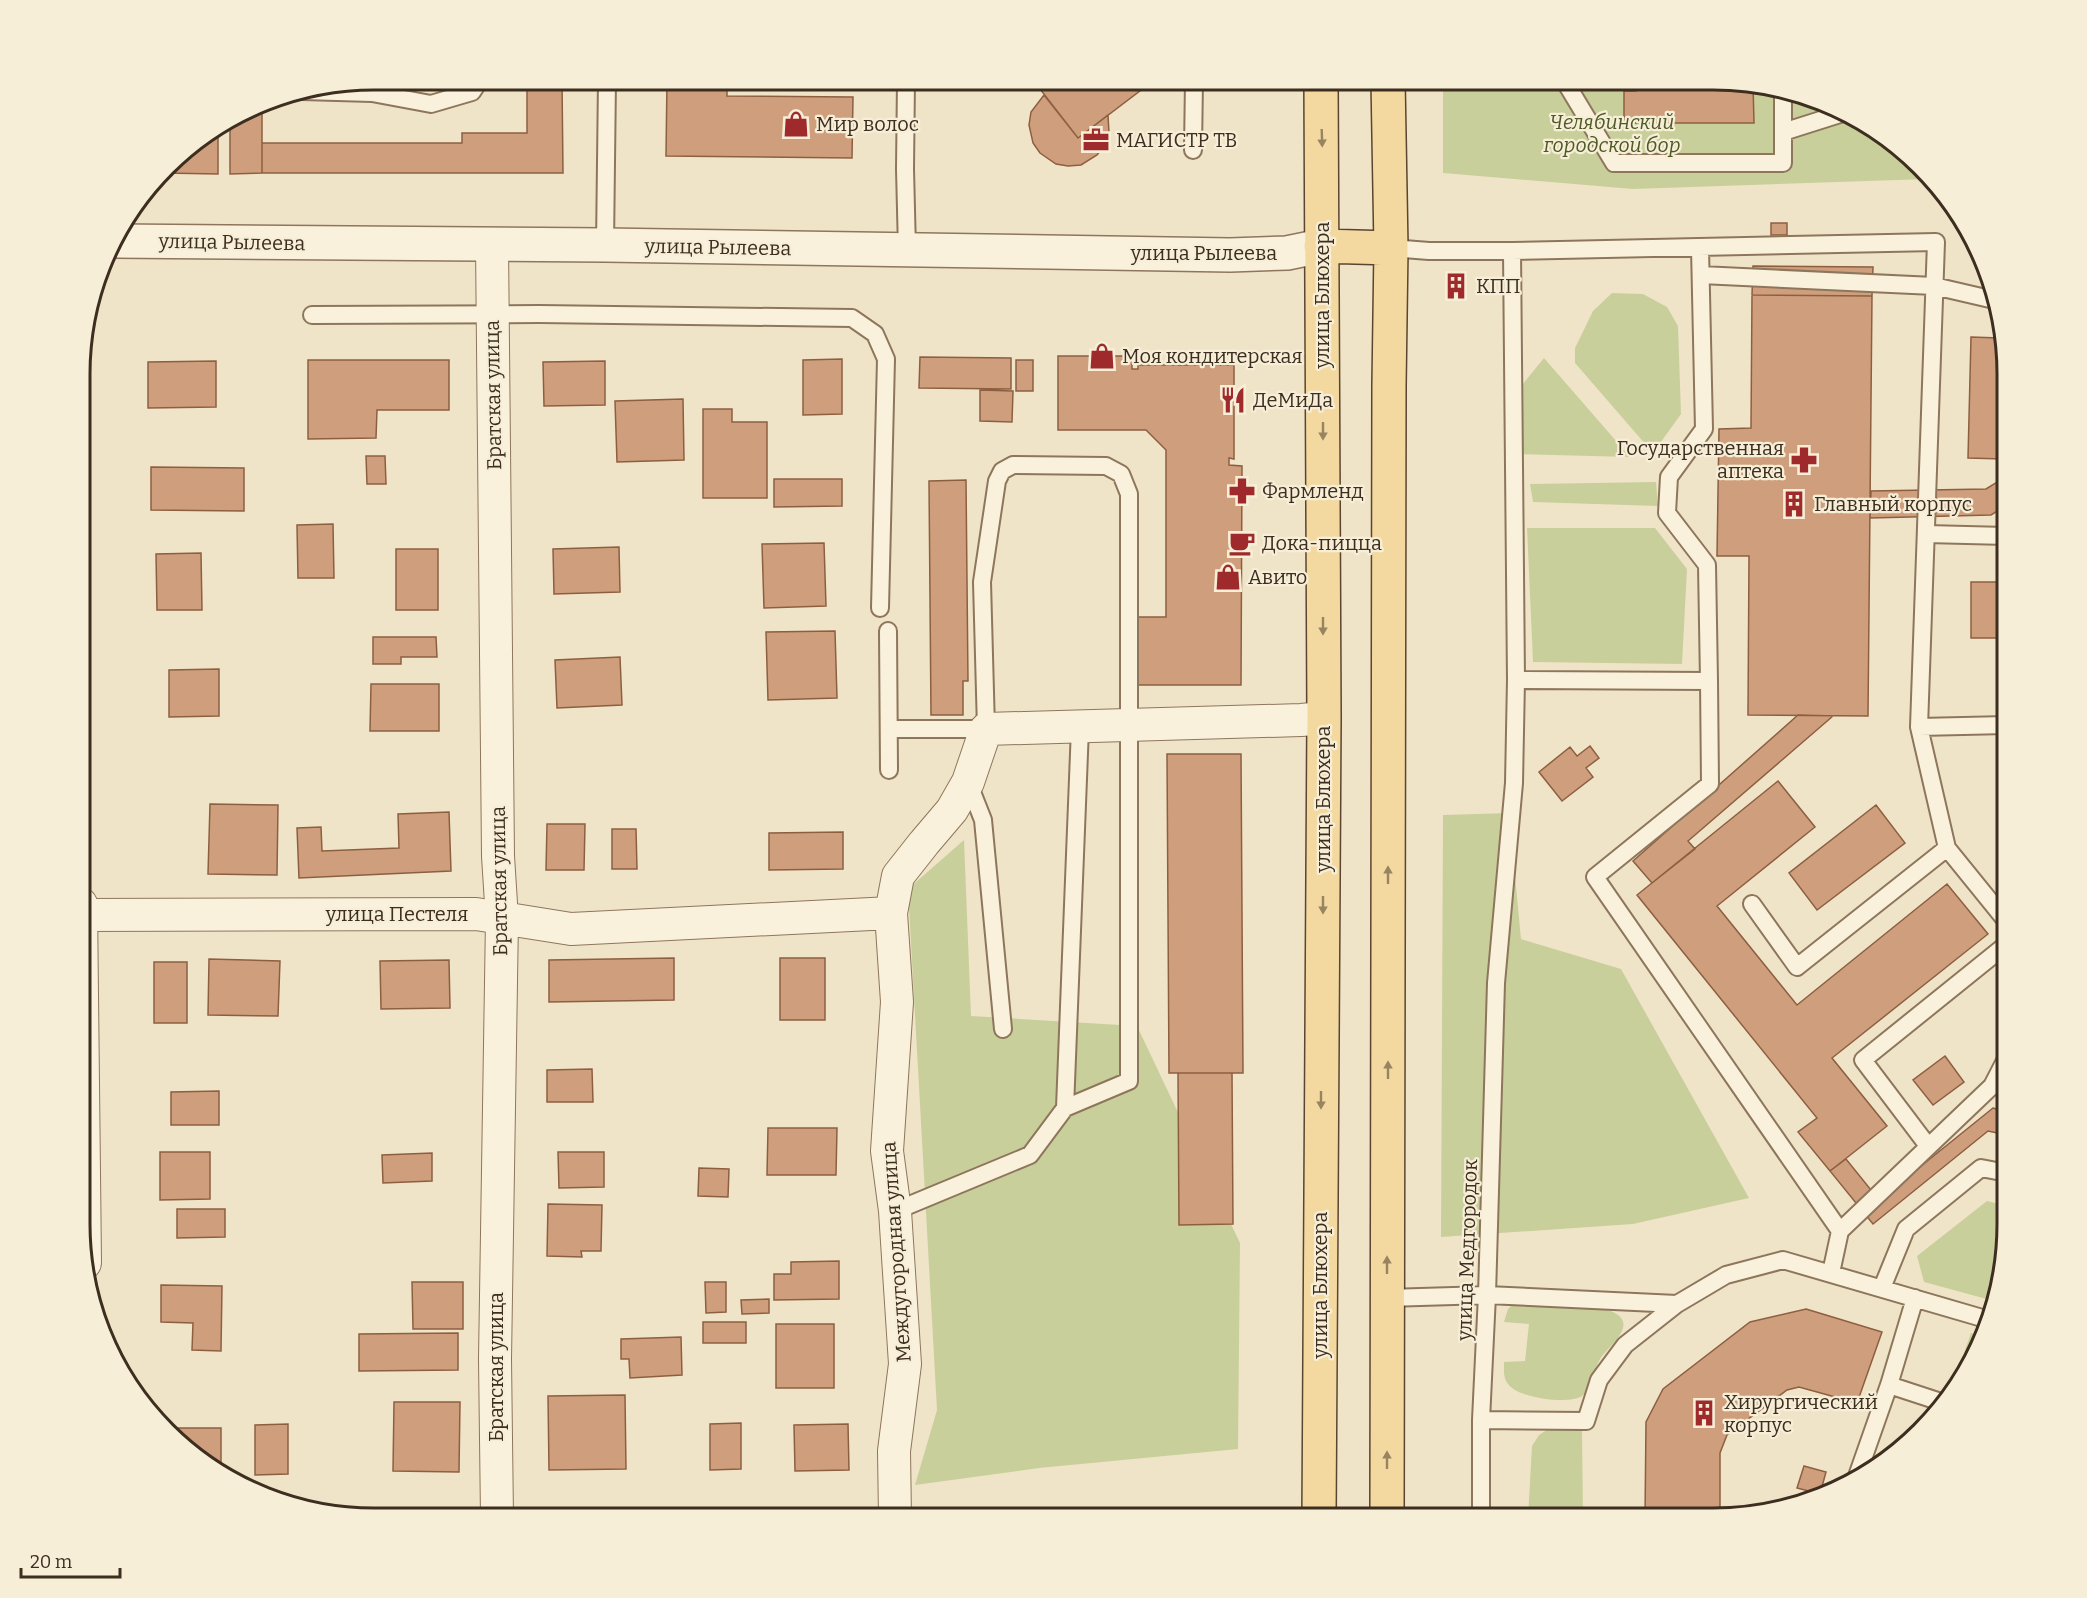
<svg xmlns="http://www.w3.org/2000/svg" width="2087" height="1598" viewBox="0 0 2087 1598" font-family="Bitter,serif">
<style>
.green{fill:#c9cf9b}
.building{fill:#cf9f7d;stroke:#8d5f41;stroke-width:1.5}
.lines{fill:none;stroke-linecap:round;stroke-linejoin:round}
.service-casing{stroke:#8d765c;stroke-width:20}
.minor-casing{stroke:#8d765c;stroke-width:34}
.tertiary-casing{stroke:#8d765c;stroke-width:36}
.primary-casing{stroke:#5b4430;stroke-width:36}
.service{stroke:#faf1dc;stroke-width:16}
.minor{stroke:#faf1dc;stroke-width:32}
.tertiary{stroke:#faf1dc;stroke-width:33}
.primary{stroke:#f3d9a0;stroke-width:33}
.oneway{fill:#988460}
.labels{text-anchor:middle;stroke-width:4.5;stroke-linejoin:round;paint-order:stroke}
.park-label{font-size:20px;font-style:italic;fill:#4d5a26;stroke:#f7eed8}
.poi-label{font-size:20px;fill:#3d2e20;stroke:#f7eed8;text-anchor:start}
.street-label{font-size:20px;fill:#3d2e20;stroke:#f7eed8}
.rim{fill:none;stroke:#3d2e20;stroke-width:3}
</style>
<rect width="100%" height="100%" fill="#f0e4c8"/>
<path class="green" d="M1443 80H1732L1826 102 1907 152 1928 179 1633 189 1443 173Z
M1612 293 1643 294 1667 307 1678 326 1681 414 1653 453 1575 363V348L1593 311Z
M1544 358 1630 457 1519 454 1518 390Z
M1656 482 1658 506 1533 502 1530 484Z
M1527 528H1655L1687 569 1682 664 1533 662Z
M1509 813 1521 939 1621 969 1749 1198 1633 1224 1441 1237 1443 815Z
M964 840 971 1016 1137 1026 1240 1243 1238 1449 1039 1468 915 1485 937 1410 908 889Z
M1987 1201 2007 1206V1244L1994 1301 1924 1282 1917 1256Z
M1516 1301 1608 1310C1643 1322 1609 1345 1600 1359 1594 1369 1592 1389 1582 1396 1569 1405 1517 1398 1508 1384 1503 1377 1504 1370 1504 1362L1525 1361 1529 1324 1504 1322 1508 1309Z
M1971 1333 1985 1338 1956 1383 1954 1382Z
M1550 1428 1582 1429 1583 1518H1528L1532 1446 1539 1435Z"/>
<path class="building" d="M527 80H562L563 173H262V143H462V133H527Z
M667 80H727V96L853 97 852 158 666 156Z
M1033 80H1140L1145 87 1078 138Z
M1636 80H1732L1753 85 1754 123H1624V91H1636Z
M1044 95 1078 138 1108 115 1109 133 1105 145 1097 155 1081 165 1068 166 1056 164 1040 153 1033 143 1029 125 1031 112Z
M262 105V173L230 174V123Z
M218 130V174L163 173 180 152Z
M1771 223H1787V235H1771Z
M1753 266 1873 267 1872 296 1752 295Z
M1447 280H1464V291H1447Z
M1752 295 1872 296 1868 716 1748 715 1749 556H1717L1719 429 1751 428Z
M1971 337 1999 338 2006 366 2003 459 1968 458Z
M1058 356H1132V369H1138V365H1234V459L1229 458V465L1242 466 1241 685H1137V617H1166V450L1146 430H1058Z
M920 357 1011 358V389L919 388Z
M842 359V414L803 415V360Z
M308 360H449V410H377L376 438 308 439Z
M1016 360H1033V391H1016Z
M216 361V407L148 408V362Z
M605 361V405L544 406 543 362Z
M980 390 1013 391 1012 422 980 421Z
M683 399 684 460 617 462 615 401Z
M703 409H732V422H767V498H703Z
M366 456H385L386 484H367Z
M151 467 244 468V511L151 510Z
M2007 476V505L1991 515 1870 518 1871 491 1986 489Z
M774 479H842V506L774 507Z
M966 480 968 681H963V715H931L929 481Z
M333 524 334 578H298L297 525Z
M824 543 826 606 764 608 762 544Z
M619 547 620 592 554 594 553 549Z
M396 549H438V610H396Z
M201 553 202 610H157L156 554Z
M1971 582H2001L2002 638H1971Z
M835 631 837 698 768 700 766 632Z
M373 637H436L437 657H401V664H373Z
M620 657 622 705 557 708 555 660Z
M219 669V716L169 717V670Z
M371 684H439V731H370Z
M1798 715 1833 716 1688 841 1695 849 1652 883 1633 861Z
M1590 746 1599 758 1586 768 1593 777 1562 801 1539 772 1570 747 1577 756Z
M1167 754H1241L1243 1073H1169Z
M1778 781 1815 827 1717 906 1797 1005 1947 884 1988 934 1832 1058 1887 1126 1830 1171 1798 1132 1817 1118 1637 895Z
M210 804 278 805 277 875 208 874Z
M1876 805 1905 843 1817 910 1789 873Z
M449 812 451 871 299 878 297 828 321 827 322 851 399 848 398 814Z
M547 824H585L584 870H546Z
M612 829H636L637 869H612Z
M843 832V869L769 870V833Z
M674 958V1000L549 1002V960Z
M780 958H825V1020H780Z
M209 959 280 961 278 1016 208 1015Z
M449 960 450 1008 381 1009 380 961Z
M154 962H187V1023H154Z
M1945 1056 1964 1082 1933 1105 1913 1080Z
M592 1069 593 1102H547V1070Z
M1178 1073H1232L1233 1224 1179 1225Z
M219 1091V1125H171V1092Z
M1993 1108 2007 1112V1135L1988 1131 1873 1224 1830 1171 1846 1159 1879 1200Z
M768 1128H837L836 1175H767Z
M160 1152H210V1199L160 1200Z
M558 1152H604V1187L559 1188Z
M432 1153V1181L383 1183 382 1155Z
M699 1168 729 1169 728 1197 698 1196Z
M548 1204 602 1205 601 1251H581L582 1257 547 1256Z
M177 1209H225V1237L177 1238Z
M839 1261V1299L774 1300V1274H791V1262Z
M412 1282H463V1329H413Z
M705 1282H726V1312L706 1313Z
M161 1285 222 1286 221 1351 192 1350 193 1323 161 1322Z
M769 1299V1313L742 1314 741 1300Z
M1806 1309 1882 1332 1857 1403 1799 1387 1787 1390 1727 1435 1720 1453V1517L1645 1518 1646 1422 1663 1389 1750 1322Z
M703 1322H746V1343H703Z
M776 1324H834V1388H776Z
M458 1333V1370L359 1371V1334Z
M681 1337 682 1375 630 1378 629 1359H621V1339Z
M625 1395 626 1469 549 1470 548 1396Z
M394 1402H460L459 1472 393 1471Z
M741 1423V1469L710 1470V1424Z
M288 1424V1474L255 1475V1425Z
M848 1424 849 1470 795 1471 794 1425Z
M167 1428H221V1471L180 1446Z
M1804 1466 1826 1472 1820 1494 1797 1488Z"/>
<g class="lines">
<g class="service-casing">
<path id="service" d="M906 80 905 169 907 250
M1564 80 1614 163H1783V92
M302 91 372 93V80
M372 93 431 104 472 92 480 80
M1783 132 1843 113
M1193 150 1194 80
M605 245 607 80
M1391 248 1429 251H1512L1936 242 1919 727 2007 725
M1701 275 1934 286 1990 299
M312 315 539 314 852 318 875 334 886 359 880 608
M1926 534 2007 536
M888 631 889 770
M1516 680 1709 681 1707 565 1667 513 1669 477 1704 429 1700 248
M1709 681 1710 784 1595 877 1840 1231 1831 1273
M1919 727 1947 848 2007 922
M889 729H986L982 582 997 481 1002 471 1013 465 1106 466 1121 474 1129 494V1081L1065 1108 1030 1155 895 1211
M968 782 983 820 1003 1029
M1752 904 1797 967 1947 848
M1065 1108 1080 728
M1928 1146 1863 1060 2007 944
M1840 1231 1992 1086 2007 1057
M1882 1288 1906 1229 1981 1168 2007 1173
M1387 1298 1487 1295 1677 1304
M1889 1385 1944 1403
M1481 1420 1586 1421 1599 1380 1625 1345 1677 1304 1726 1275 1783 1260 1989 1320
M1856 1479 1889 1385 1915 1298
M1481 1518V1420L1487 1295 1496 983 1514 783 1516 680 1512 251"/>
</g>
<g class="minor-casing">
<path id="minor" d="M492 244 498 856 502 919 495 1359 497 1518
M81 904 85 1263
M81 915 476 914 571 929 891 913
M895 1518 894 1451 905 1364 895 1211 887 1151 897 1002 891 913 898 876 924 843 952 810 968 782 986 729 1301 720 1324 718"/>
</g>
<g class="tertiary-casing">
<path id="tertiary" d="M114 241 605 245 1230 255 1287 253 1321 246"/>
</g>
<g class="primary-casing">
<path id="primary" d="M1321 246 1391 248
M1319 1518 1324 718 1321 80
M1387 1518 1389 386 1391 248 1388 80"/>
</g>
<use href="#service" class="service"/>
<use href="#minor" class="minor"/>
<use href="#tertiary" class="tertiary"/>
<use href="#primary" class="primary"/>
</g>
<defs><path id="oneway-solid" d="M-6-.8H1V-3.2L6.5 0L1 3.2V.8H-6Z" transform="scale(1.5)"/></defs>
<g class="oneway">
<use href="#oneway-solid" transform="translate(1322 138) rotate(88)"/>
<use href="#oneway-solid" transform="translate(1323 431) rotate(90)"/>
<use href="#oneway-solid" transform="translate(1323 626) rotate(90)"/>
<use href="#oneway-solid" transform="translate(1388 875) rotate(-90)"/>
<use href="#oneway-solid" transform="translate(1323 905) rotate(90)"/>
<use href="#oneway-solid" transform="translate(1388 1070) rotate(-90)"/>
<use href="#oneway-solid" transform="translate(1321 1100) rotate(90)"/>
<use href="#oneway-solid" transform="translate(1387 1265) rotate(-90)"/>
<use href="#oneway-solid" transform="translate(1387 1460) rotate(-90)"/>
</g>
<defs>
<g id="shop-bare" transform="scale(2.07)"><path d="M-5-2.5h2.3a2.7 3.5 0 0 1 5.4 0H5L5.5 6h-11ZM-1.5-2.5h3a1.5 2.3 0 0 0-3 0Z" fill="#9e2a2b" stroke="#f7eed8" stroke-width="2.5" paint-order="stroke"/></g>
<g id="office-bare" transform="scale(2.07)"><path d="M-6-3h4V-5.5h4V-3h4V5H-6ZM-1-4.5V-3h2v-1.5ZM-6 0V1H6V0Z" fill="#9e2a2b" stroke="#f7eed8" stroke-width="2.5" paint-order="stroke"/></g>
<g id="building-bare" transform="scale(2.07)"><path d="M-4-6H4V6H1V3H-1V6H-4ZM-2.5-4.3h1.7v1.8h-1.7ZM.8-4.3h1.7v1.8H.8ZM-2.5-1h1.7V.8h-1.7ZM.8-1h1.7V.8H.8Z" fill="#9e2a2b" stroke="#f7eed8" stroke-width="2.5" paint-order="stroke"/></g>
<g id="restaurant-bare" transform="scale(2.07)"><path d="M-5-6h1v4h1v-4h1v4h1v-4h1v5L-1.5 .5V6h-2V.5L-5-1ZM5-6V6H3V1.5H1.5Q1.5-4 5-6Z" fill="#9e2a2b" stroke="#f7eed8" stroke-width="2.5" paint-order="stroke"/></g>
<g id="pharmacy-bare" transform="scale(2.07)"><path d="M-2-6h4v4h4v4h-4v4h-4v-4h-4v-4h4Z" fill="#9e2a2b" stroke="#f7eed8" stroke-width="2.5" paint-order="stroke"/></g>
<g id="cafe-bare" transform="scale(2.07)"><path d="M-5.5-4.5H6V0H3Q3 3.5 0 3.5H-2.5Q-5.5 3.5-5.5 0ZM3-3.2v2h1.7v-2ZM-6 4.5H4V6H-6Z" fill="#9e2a2b" stroke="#f7eed8" stroke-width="2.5" paint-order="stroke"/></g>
</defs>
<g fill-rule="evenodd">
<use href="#shop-bare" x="796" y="124"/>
<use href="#office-bare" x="1096" y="140"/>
<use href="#building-bare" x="1456" y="286"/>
<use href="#shop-bare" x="1102" y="356"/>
<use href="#restaurant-bare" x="1233" y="400"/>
<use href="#pharmacy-bare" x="1804" y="460"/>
<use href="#pharmacy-bare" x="1242" y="491"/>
<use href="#building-bare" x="1794" y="504"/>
<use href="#cafe-bare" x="1242" y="543"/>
<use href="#shop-bare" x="1228" y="577"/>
<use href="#building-bare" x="1704" y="1413"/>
</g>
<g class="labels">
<g class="park-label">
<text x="1612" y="129">Челябинский<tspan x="1612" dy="23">городской бор</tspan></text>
</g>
<g class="poi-label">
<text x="816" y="131">Мир волос</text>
<text x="1116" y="147">МАГИСТР ТВ</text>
<text x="1476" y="293">КПП</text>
<text x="1122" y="363">Моя кондитерская</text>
<text x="1253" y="407">ДеМиДа</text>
<text x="1784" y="455" text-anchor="end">Государственная<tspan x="1784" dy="23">аптека</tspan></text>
<text x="1262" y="498">Фармленд</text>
<text x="1814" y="511">Главный корпус</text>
<text x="1262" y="550">Дока-пицца</text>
<text x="1248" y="584">Авито</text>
<text x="1724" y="1409">Хирургический<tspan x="1724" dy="23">корпус</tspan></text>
</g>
<g class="street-label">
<text transform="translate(232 242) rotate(1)" y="7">улица Рылеева</text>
<text transform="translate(718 247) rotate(1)" y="7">улица Рылеева</text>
<text x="1204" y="260">улица Рылеева</text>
<text transform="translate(1322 295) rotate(-90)" y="7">улица Блюхера</text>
<text transform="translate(493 395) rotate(-91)" y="7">Братская улица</text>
<text transform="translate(1323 799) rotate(-90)" y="7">улица Блюхера</text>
<text transform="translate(499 881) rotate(-91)" y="7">Братская улица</text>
<text x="397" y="921">улица Пестеля</text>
<text transform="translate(1467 1250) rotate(-88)" y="7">улица Медгородок</text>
<text transform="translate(896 1252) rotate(-94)" y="7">Междугородная улица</text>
<text transform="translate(1320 1285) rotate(-90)" y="7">улица Блюхера</text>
<text transform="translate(496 1367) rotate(-90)" y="7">Братская улица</text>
</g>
</g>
<path d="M0 0H2087V1598H0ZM374 90H1713A284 284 0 0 1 1997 374V1224A284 284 0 0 1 1713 1508H374A284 284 0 0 1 90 1224V374A284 284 0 0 1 374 90Z" fill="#f7eed8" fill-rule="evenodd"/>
<path class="rim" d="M374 90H1713A284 284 0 0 1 1997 374V1224A284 284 0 0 1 1713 1508H374A284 284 0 0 1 90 1224V374A284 284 0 0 1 374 90Z"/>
<path d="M21 1568v9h99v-9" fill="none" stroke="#3d2e20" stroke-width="3"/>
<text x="30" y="1568" font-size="18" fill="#3d2e20" stroke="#f7eed8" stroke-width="4.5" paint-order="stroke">20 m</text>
</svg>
